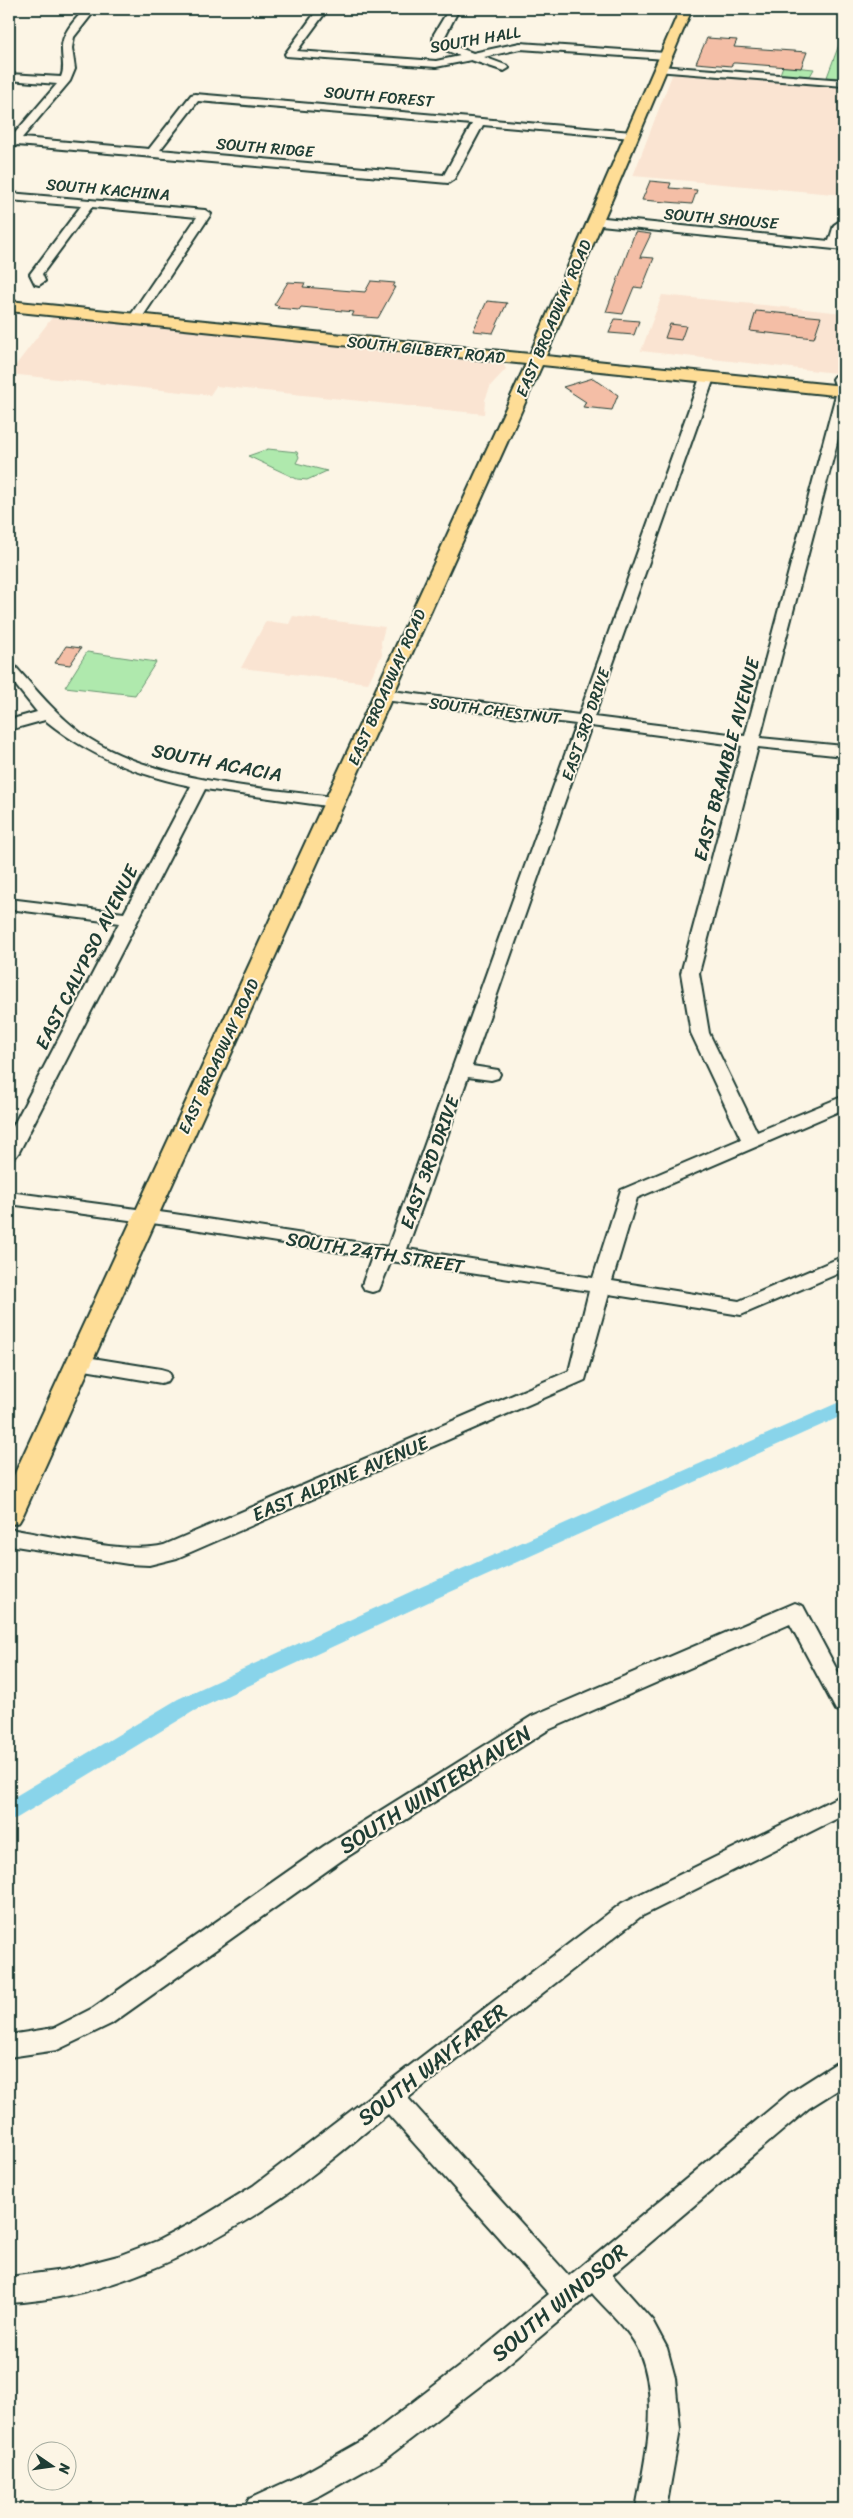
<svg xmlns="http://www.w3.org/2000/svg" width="853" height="2518" viewBox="0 0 853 2518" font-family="Sriracha,sans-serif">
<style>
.built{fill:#fae4d2}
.green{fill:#afe9ad;stroke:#679370}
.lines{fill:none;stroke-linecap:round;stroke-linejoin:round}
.canal{fill:#89d4ea;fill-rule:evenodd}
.building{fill:#f4bea6;stroke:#1f3d34}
.minor-casing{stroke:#1f3d34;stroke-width:4}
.major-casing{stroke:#1f3d34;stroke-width:4}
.minor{fill:#fcf5e5;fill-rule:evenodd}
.major{fill:#fedd96;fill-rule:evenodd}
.labels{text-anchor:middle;stroke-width:4;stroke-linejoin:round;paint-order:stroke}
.far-street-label{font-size:16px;fill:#1f3d34;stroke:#fcf5e5}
.street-label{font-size:19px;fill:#1f3d34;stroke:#fcf5e5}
.near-street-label{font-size:22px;fill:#1f3d34;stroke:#fcf5e5}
</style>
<rect width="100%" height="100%" fill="#fcf5e5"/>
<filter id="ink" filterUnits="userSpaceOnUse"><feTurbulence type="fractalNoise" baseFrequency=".02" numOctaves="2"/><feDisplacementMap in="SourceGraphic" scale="10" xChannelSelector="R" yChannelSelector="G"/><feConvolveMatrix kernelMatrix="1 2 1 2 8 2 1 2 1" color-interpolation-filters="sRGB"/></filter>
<g filter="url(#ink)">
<path class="built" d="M683 72 844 86V195L633 176 672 75Z
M662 295 844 313V374L641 351Z
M54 315 492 361 503 364 506 369 491 385 485 400 484 414 216 386 210 395 9 374Z
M293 616 385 627 381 642 382 655 368 683 241 668 266 621 289 624Z"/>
<path class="green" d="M843 34 844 78 827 77Z
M783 66 814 69 810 76 780 74Z
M268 449 297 452 299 457 296 463 327 471 307 480 297 479 248 456Z
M87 652 156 662 135 695 65 687Z"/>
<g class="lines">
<path class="canal" d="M844 1400V1415L437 1598 194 1711 17 1818 9 1820V1800L178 1699 423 1586Z"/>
</g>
<path class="building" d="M707 38 737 40 734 47 807 52 801 68 736 63H733L731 66 696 63Z
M650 181 671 183 669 188 697 190 692 204 642 200Z
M635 232 651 234 640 257 654 258 642 288 634 287 623 314 606 312Z
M371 281 395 283 393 287H395L378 318 352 316 354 312 301 307 299 310 277 308 279 306 274 305 288 282 305 283 303 287 365 292Z
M487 301 507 303 493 333 473 331Z
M756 311 821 317 814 338 750 331Z
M615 319 639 321 634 335 609 333Z
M670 324 686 326 681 340 665 338Z
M593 378 618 395 612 410 583 407 586 402 563 387Z
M66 646 81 648 70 665 55 663Z"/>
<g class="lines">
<g class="minor-casing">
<path id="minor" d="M85 9H96L74 37 72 48 75 69 70 81 22 138 149 149 191 95 195 94 632 132 638 135 632 138 483 125 454 179 448 183 17 145 9 150V140L57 84 9 80V74L61 77C65 68 62 60 62 50 61 33 75 20 85 9ZM198 101 472 124 444 175 160 150Z
M318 9H328L297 51 436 61 460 56 438 47 433 40 434 34 449 9H459L443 40 446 43 473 53 520 43 666 53 671 56 666 59 520 49 484 57 508 66 509 68 504 71 471 60 436 67 286 56 285 54Z
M661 9H690L691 10C685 15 667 14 661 9Z
M830 9H844V12H835Z
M660 66 844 80V86L656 71 655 69Z
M9 193 205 210 211 214 139 322 134 323 128 319 197 217 92 207 42 274 45 281 39 285 35 284 30 274 81 206 9 200Z
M595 217 829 241 834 225 840 221 844 222 841 242H844V250L591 224 589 221Z
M707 374 714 378 594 717 745 736 837 391 833 379 835 376H844V416L760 738 844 746V756L758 747 699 973 709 1033 757 1132 844 1096V1109L637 1198 612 1281 739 1301 844 1256V1271L741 1315 609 1294 585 1380 177 1558 149 1565 128 1564 9 1545V1529C50 1535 125 1555 164 1545L569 1371 589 1291 391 1261 379 1290 372 1292 365 1290 362 1285 372 1257 174 1226 9 1204V1192L174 1214 388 1247 576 724 384 700 376 695 384 690 579 715 700 378ZM591 726 742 746 681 973 691 1033 741 1139 621 1190 593 1278 407 1249 468 1077 491 1080 498 1078 500 1074 498 1070 472 1066Z
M9 663 14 665C36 690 55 713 81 733 146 780 256 788 334 797L342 802 334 807 205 789 19 1152 16 1156 9 1158V1134L119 923 9 909V899L124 913 191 786C136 775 88 755 45 720L9 730V720L37 712 9 677Z
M80 1356 161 1369 168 1371 171 1376 168 1381 161 1383 73 1368 70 1363 73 1358Z
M795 1603 803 1606 844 1683V1713L836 1710 790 1624 548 1730 342 1860 111 2024 57 2050 9 2057V2035L54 2028 93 2008 324 1846 532 1716Z
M844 1794V1815L640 1917 408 2098 569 2276 791 2092 835 2064 844 2061V2086L809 2108 612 2275 652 2320 667 2348 675 2378 680 2430 666 2509H636C645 2458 660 2403 640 2353 631 2330 607 2311 592 2293L502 2369 385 2459 321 2495 291 2509H244L249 2499 301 2475 365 2439 482 2349 549 2294 388 2114C350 2144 312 2178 272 2204 192 2256 105 2298 9 2303V2277L64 2270 118 2256 157 2241 199 2219 253 2186 622 1903Z"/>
</g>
<g class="major-casing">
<path id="major" d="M680 9H692L546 356 844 386V396L542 365 23 1515 19 1522 9 1525V1486L526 364 9 311V301L530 354Z"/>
</g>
<use href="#minor" class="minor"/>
<use href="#major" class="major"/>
</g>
</g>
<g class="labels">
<g class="far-street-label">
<text transform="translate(475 39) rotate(-10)" y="6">SOUTH HALL</text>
<text transform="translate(379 96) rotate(5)" y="6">SOUTH FOREST</text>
<text transform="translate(265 147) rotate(5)" y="6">SOUTH RIDGE</text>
<text transform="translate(108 189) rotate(5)" y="6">SOUTH KACHINA</text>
<text transform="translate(721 218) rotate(5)" y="6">SOUTH SHOUSE</text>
<text transform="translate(553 318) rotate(-67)" y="6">EAST BROADWAY ROAD</text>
<text transform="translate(426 349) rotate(6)" y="6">SOUTH GILBERT ROAD</text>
<text transform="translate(386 687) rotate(-66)" y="6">EAST BROADWAY ROAD</text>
<text transform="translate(495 710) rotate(7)" y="6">SOUTH CHESTNUT</text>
<text transform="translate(585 724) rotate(-71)" y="6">EAST 3RD DRIVE</text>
<text transform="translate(218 1056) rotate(-65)" y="6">EAST BROADWAY ROAD</text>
</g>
<g class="street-label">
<text transform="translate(726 759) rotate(-75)" y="7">EAST BRAMBLE AVENUE</text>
<text transform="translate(217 762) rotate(11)" y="7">SOUTH ACACIA</text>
<text transform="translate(86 957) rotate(-63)" y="7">EAST CALYPSO AVENUE</text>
<text transform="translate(429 1162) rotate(-70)" y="7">EAST 3RD DRIVE</text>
<text transform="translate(375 1252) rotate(9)" y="7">SOUTH 24TH STREET</text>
<text transform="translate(340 1478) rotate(-23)" y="7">EAST ALPINE AVENUE</text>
</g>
<g class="near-street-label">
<text transform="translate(435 1789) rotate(-32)" y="8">SOUTH WINTERHAVEN</text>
<text transform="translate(432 2064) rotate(-38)" y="8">SOUTH WAYFARER</text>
<text transform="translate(559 2302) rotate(-40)" y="8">SOUTH WINDSOR</text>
</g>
</g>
<rect width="853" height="2518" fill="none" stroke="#fcf5e5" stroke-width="30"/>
<rect x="15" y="15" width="823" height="2488" fill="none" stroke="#1f3d34" stroke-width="2" filter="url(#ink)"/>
<g transform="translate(52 2466) rotate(103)"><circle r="24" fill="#fcf5e5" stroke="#a4ab9e"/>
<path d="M0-4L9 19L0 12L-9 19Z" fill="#1f3d34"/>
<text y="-8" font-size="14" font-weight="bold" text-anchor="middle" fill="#1f3d34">N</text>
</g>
</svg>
